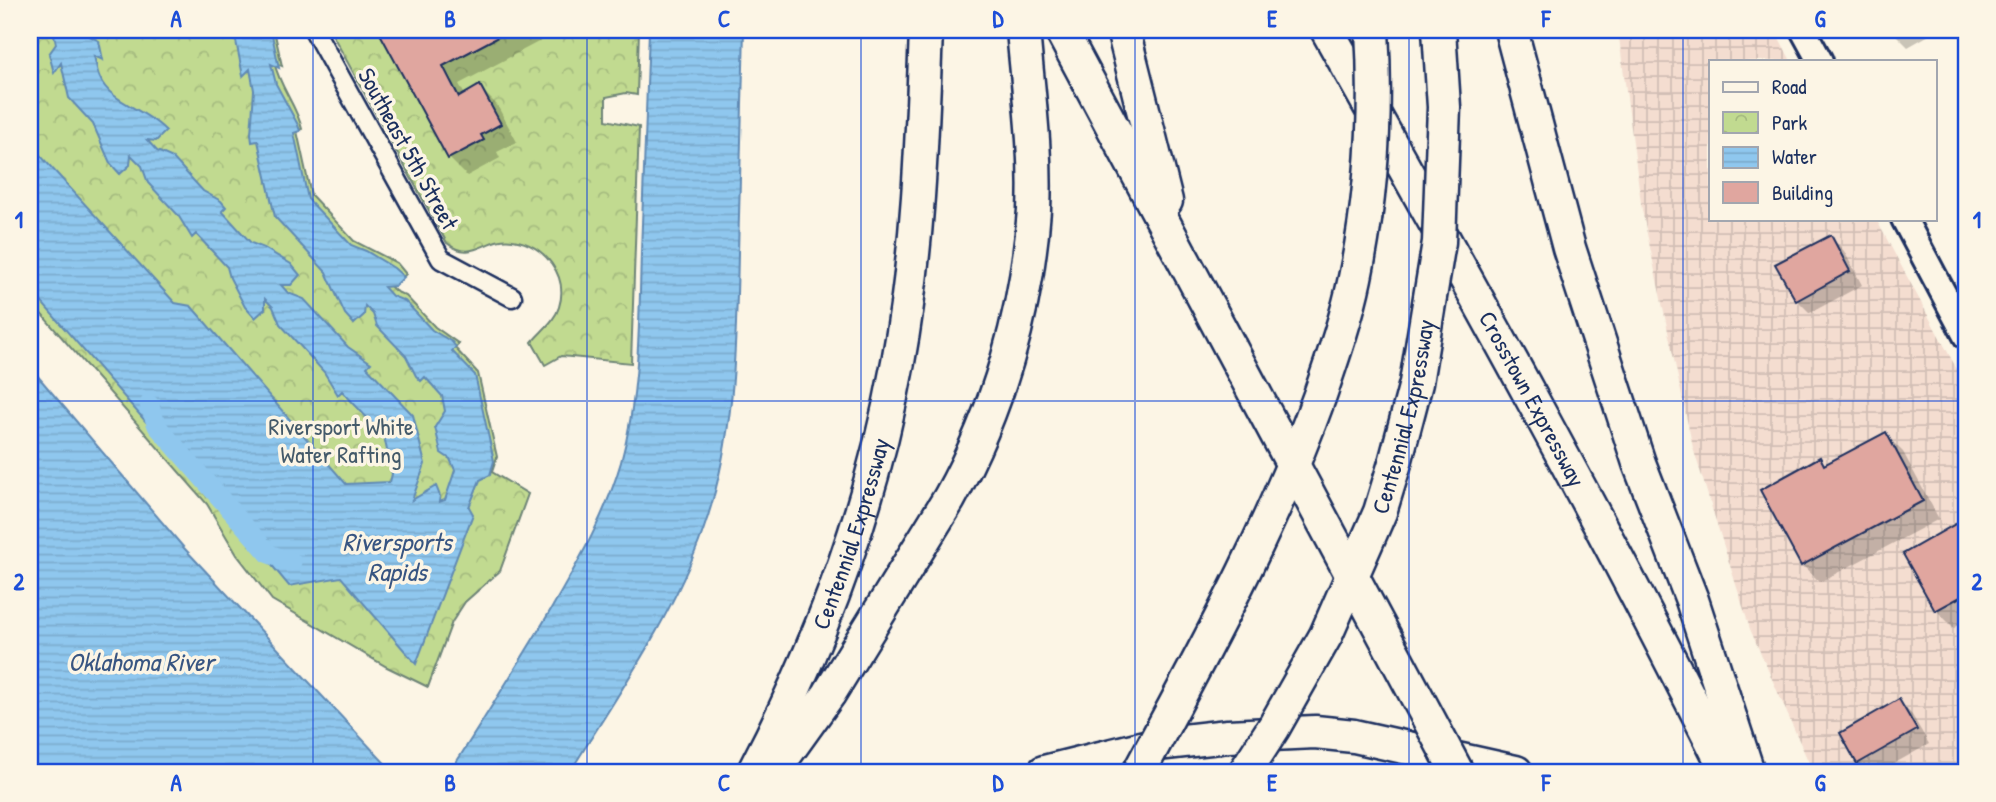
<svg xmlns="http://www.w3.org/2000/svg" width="1996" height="802" viewBox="0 0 1996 802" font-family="'Patrick Hand',sans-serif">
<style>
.industrial{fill:url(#industrial-grid)}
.park{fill:url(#park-crowns);stroke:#6e8477;stroke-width:2}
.water{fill:url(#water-rules);stroke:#618ab4;stroke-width:2}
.shadow{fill:#0003}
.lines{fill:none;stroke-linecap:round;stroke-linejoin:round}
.canal{stroke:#8fc7ee;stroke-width:19}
.building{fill:#e0a69f;stroke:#1b2f5e;stroke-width:2}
.minor-casing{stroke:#1b2f5e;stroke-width:23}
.secondary-casing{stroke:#1b2f5e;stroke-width:30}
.motorway-casing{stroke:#1b2f5e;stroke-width:37}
.minor{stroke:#fcf5e5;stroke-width:18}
.secondary{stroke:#fcf5e5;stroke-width:24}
.motorway{stroke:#fcf5e5;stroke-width:32}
.motorway-bridge-casing{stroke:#1b2f5e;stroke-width:37;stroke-linecap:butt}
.motorway-bridge{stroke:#fcf5e5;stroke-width:32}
.grid{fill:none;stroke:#1d4ed8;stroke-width:2;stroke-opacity:0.55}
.labels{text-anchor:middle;stroke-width:7;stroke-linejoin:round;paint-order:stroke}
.street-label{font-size:24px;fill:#1b2f5e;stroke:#fcf5e5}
.park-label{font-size:24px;fill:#445a6a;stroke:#fcf5e5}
.water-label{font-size:26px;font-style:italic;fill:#385582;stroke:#fcf5e5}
.neatline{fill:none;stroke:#1d4ed8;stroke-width:2.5}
.grid-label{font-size:23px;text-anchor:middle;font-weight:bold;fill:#1d4ed8}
</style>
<defs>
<pattern id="industrial-grid" width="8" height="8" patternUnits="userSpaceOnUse" patternTransform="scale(1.75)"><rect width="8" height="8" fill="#f4ddd0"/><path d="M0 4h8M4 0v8" fill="none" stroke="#d1beb5"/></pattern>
<pattern id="park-crowns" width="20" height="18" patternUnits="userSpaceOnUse" patternTransform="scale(1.75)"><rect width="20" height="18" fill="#c1da90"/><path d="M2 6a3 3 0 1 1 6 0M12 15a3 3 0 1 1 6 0" fill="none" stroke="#a5bb7f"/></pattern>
<pattern id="water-rules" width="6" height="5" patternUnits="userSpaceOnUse" patternTransform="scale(1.75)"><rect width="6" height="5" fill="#8fc7ee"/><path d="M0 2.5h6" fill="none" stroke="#7babce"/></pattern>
</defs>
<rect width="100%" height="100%" fill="#fcf5e5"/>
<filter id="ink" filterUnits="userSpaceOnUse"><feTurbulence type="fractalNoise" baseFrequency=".0143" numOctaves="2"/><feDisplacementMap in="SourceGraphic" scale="14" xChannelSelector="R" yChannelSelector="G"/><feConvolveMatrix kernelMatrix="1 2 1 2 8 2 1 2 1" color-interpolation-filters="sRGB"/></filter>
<g filter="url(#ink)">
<path class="industrial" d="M1618 30H1775L1791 61H1711V219H1876L1966 386V772H1813L1750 629 1693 448 1642 210Z"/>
<path class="park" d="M30 30H274L282 66 274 62C280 88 297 106 302 129L297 131 311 195 354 241 397 263 406 274 396 284H388L395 291 406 296 435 327 459 344 455 348 478 373 497 457 492 472 528 494 500 571 465 602 452 622 428 687 387 667 272 600 237 555 207 504 30 301Z
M339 30H639L637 95 626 93 606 97V120L639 127 631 363 561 356 545 365 532 342C541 331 555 321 559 307 569 275 544 245 513 240 487 235 473 264 447 243L332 34Z"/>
<path class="water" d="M53 30H89L90 36 99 41 103 60 94 56C96 63 97 72 100 78 109 102 148 110 166 131L156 141 147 140 157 151 173 158 203 191 221 201 226 207 222 211 251 243 264 248 291 264 300 275 291 285H281L288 293 304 299 348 347 371 363 367 367 413 415 425 464 412 500 436 486 440 496 439 502 445 500 455 470 450 459 441 453 435 427 445 411 442 396 425 377 421 381 416 376 406 356 377 326 373 314 365 306 364 315 354 324 345 314 326 272 275 217 258 141 252 142 251 134 254 90 250 69 243 76 236 41 220 36 217 30H271L279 68 271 64 276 84 298 125 300 131 294 133 308 199 351 245 366 251 394 268 404 277 395 286 384 287 392 296 405 301 432 330 452 342 456 347 452 351 475 375 494 461 490 475 480 480 469 507 473 514 416 664 341 577 289 586 265 557 273 550 163 423 153 430 30 289V144L175 303 191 306 346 484 390 482 392 474 384 436 342 391 338 395 324 372 280 324 273 307 265 299V309L255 318 245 307 230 278 227 267 196 234 192 238 178 215 148 183 142 166 131 155 130 165 120 174 110 163 93 124 69 98 61 63 54 73 49 54 56 44Z
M649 30H744C742 104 740 178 738 253 736 347 735 441 703 531 672 618 618 694 570 772H450C485 717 520 662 553 606 580 559 606 514 621 462 640 394 639 322 641 252 644 178 647 104 649 30Z
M30 367 184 548 393 772H30Z"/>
<path class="shadow" d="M380 30H561L459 84 465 95 480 88 497 105 517 142 497 152 500 158 467 176 449 158Z
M1891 30H1938L1908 47Z
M1831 237 1844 251 1862 285 1810 313 1797 300Z
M1885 434 1903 452 1939 519 1820 582 1802 565 1820 460 1826 466Z
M1966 520V621L1954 628 1936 610 1905 555Z
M1899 701 1912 715 1929 744 1879 772H1868L1859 763 1842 734Z"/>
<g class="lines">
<path class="canal" d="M149 404 157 426 269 554 292 562"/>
</g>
<path class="building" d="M378 30H511L443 66 459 97 480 85 501 124 481 135 484 140 448 159Z
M1831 235 1850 271 1796 301 1775 264Z
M1886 432 1923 501 1801 566 1760 490 1820 457 1824 465Z
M1966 518V594L1935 611 1903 554Z
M1899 699 1917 730 1857 764 1840 733Z"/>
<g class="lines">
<g class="minor-casing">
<path id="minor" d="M314 30 441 259 512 297"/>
</g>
<g class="secondary-casing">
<path id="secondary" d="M1803 30 1820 61
M1904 219 1966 336"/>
</g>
<g class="motorway-casing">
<g id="motorway">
<path d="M1061 30 1230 347"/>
<path d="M1123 30 1166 201"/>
<path id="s1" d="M1327 30C1465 275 1602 521 1727 772"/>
<path d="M1511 30 1569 248 1639 463 1692 600 1748 772"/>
<path id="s2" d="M754 771C821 643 872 504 898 362 918 253 922 141 926 30"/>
<path d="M773 772 829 694 949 499C998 411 1027 311 1034 210 1037 150 1028 90 1023 30"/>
<path d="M1044 772 1157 744 1228 736 1315 732 1354 736 1516 772"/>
</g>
</g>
<use href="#minor" class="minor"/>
<use href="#secondary" class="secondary"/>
<use href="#motorway" class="motorway"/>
<g class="motorway-bridge-casing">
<g id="motorway-bridge">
<path d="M1230 347 1457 772"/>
<path d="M1139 772C1205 649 1273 526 1320 395 1333 357 1347 317 1355 278 1372 196 1377 113 1372 30"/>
<path id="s3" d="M1245 772 1274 727 1326 635 1380 512 1395 463 1416 383 1439 242 1444 107 1439 30"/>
</g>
</g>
<use href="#motorway-bridge" class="motorway-bridge"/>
</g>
</g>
<path class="grid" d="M313 30V772M587 30V772M861 30V772M1135 30V772M1409 30V772M1683 30V772M30 401H1966"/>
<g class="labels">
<g class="street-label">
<text transform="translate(408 149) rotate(61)" y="8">Southeast 5th Street</text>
<text dy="8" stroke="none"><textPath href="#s1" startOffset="422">Crosstown Expressway</textPath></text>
<text dy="8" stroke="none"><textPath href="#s3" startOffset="392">Centennial Expressway</textPath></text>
<text dy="8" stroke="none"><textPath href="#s2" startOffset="257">Centennial Expressway</textPath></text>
</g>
<g class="park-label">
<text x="341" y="435">Riversport White<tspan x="341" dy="28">Water Rafting</tspan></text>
</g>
<g class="water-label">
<text x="397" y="551">Riversports<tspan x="397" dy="30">Rapids</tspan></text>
<text x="141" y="671">Oklahoma River</text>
</g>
</g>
<rect width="1996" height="802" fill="none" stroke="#fcf5e5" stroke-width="77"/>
<rect x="1709" y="60" width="228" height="161" fill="#fcf5e5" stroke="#a2a6af" stroke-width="2"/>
<rect x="1723" y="82" width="35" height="10" fill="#fcf5e5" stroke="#a2a6af" stroke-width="2"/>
<text x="1772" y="94" font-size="21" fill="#1b2f5e">Road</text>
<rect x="1723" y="112" width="35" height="21" fill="url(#park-crowns)" stroke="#a2a6af" stroke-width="2"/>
<text x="1772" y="130" font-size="21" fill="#1b2f5e">Park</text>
<rect x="1723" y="147" width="35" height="21" fill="url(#water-rules)" stroke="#a2a6af" stroke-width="2"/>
<text x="1772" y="164" font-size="21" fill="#1b2f5e">Water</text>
<rect x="1723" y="182" width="35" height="21" fill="#e0a69f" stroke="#a2a6af" stroke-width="2"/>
<text x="1772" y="200" font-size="21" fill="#1b2f5e">Building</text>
<rect x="38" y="38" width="1920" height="726" class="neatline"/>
<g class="grid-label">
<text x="176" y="27">A</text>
<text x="450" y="27">B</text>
<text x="724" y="27">C</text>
<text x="998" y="27">D</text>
<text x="1272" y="27">E</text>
<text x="1546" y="27">F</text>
<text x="1820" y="27">G</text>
<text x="19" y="228">1</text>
<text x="1977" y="228">1</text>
<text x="19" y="590">2</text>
<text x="1977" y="590">2</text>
<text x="176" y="791">A</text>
<text x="450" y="791">B</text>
<text x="724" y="791">C</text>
<text x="998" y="791">D</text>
<text x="1272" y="791">E</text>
<text x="1546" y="791">F</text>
<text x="1820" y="791">G</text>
</g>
</svg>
